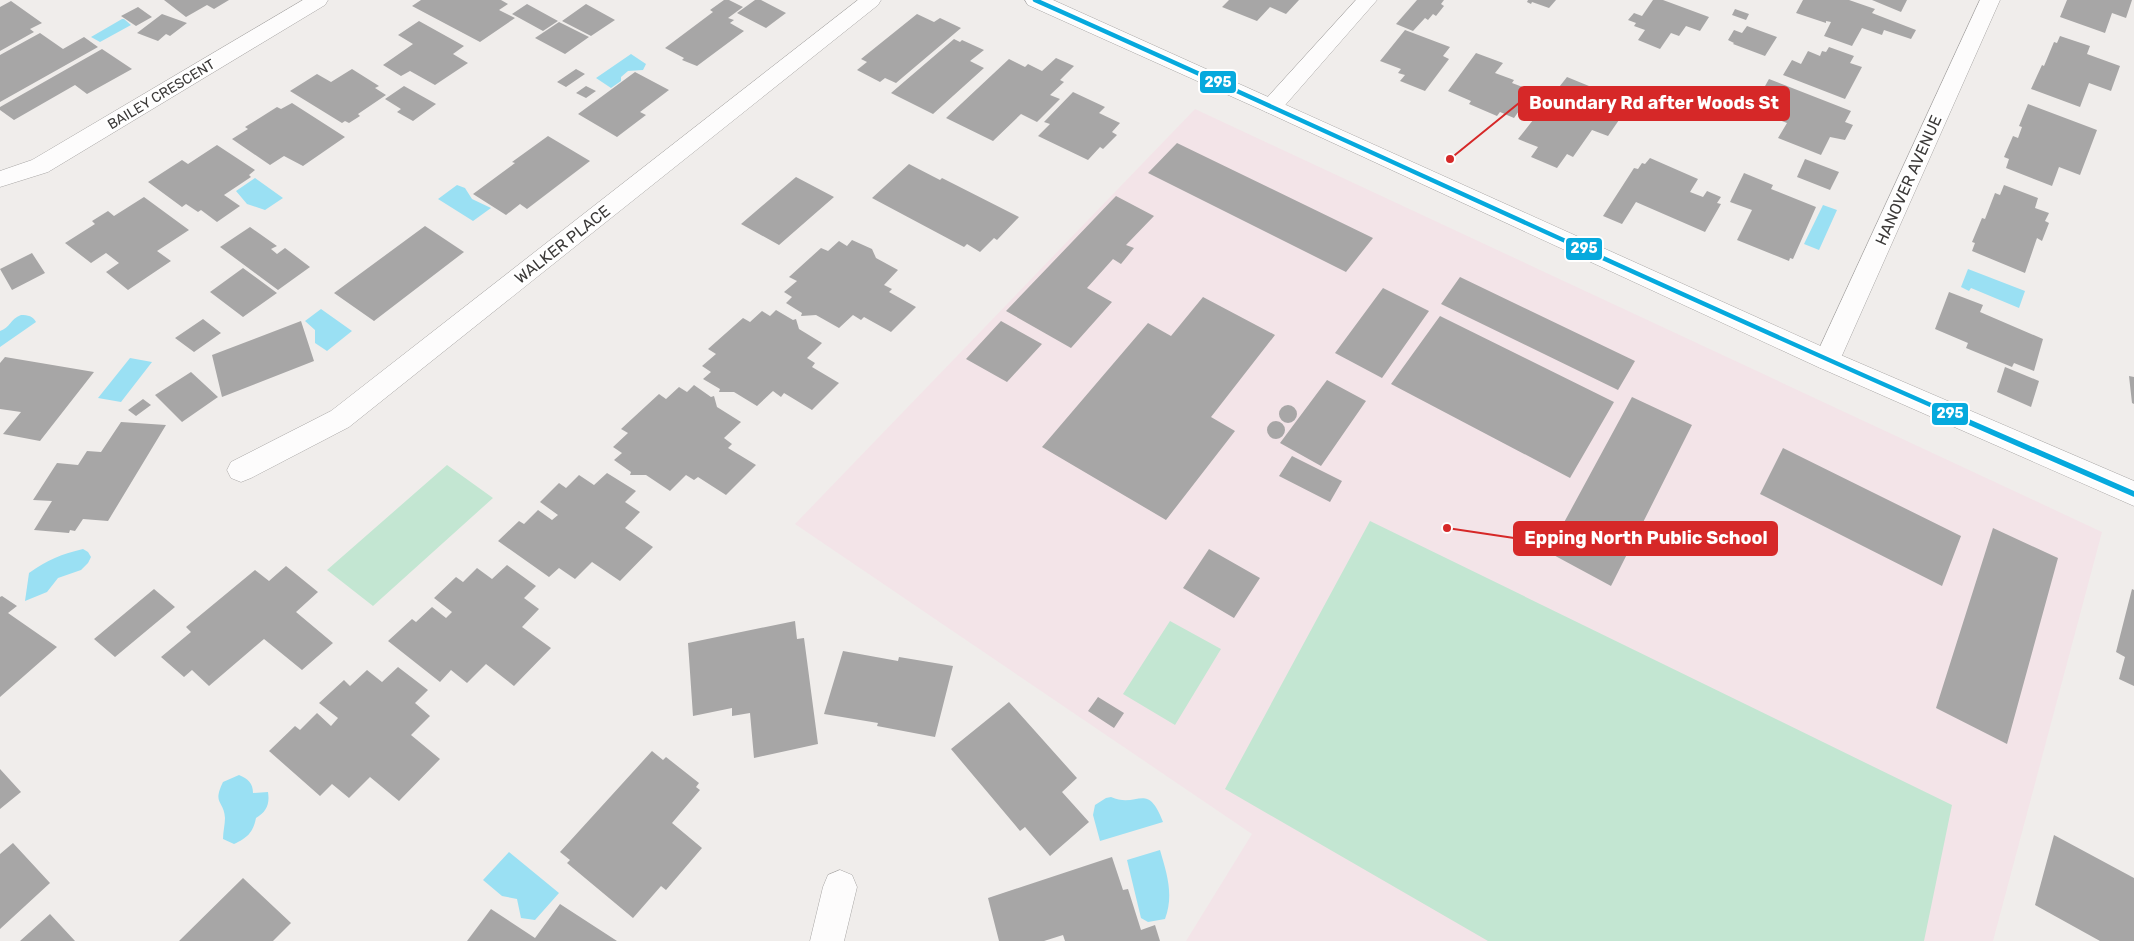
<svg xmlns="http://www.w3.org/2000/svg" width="2134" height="941" viewBox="0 0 2134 941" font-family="Rubik,sans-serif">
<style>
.education{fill:#f3e4e8}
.green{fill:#c3e6d2}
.water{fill:#9ae0f3}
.building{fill:#a7a6a6}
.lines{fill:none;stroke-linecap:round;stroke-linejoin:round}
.street-casing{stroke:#a8a6a5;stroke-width:1}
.secondary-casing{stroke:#a8a6a5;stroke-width:1}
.street{fill:#fdfcfc;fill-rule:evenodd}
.secondary{fill:#fdfcfc;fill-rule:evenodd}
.bus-1-far1-casing{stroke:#fff;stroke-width:8}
.bus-1-casing{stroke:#fff;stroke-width:9}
.bus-1-far1{stroke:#06a9dd;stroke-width:4.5}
.bus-1{stroke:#06a9dd;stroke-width:5.5}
.labels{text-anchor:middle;stroke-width:5;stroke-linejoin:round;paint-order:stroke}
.far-street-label{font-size:14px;fill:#3b3938;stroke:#fff}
.street-label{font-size:16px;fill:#3b3938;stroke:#fff}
.leader{fill:none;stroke:#d62828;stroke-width:2}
.callout-dot{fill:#d62828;stroke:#fff;stroke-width:2}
.callout{fill:#d62828;stroke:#d62828;stroke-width:2}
.callout-label{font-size:18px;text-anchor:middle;font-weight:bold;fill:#fff}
.line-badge{stroke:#fff;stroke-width:2}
.badge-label{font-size:14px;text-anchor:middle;font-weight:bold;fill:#fff}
</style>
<rect width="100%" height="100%" fill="#f0edeb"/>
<path class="education" d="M1195 109 2102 532 1993 941H1186L1252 834 795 524Z"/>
<path class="green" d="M447 465 493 498 373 606 327 570Z
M1370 521 1952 805 1924 941H1488L1225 789Z
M1170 621 1221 649 1175 725 1123 694Z"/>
<path class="water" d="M122 19H124L131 25 100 42 91 37Z
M631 54 646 64 643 70 628 71 621 77V81L611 88 596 78Z
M255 178 283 198 265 210 247 204 236 191Z
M457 185 465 188 472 199 491 208 473 221 438 199Z
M1823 205 1837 210 1819 250 1804 244Z
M1968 269 2025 291 2019 308 1971 288 1969 291 1961 287Z
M321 309 352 331 327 351 315 343V330L305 321Z
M21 315C28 315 33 316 36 322L0 347V331C10 328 10 319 21 315Z
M130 358 152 362 121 402 98 398Z
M83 549 88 552 91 557 88 563 81 570 58 578 47 592 25 601 29 573C47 560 62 554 83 549Z
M239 775C248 779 253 783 253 793L268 792C270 805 266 812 256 818 253 833 247 838 234 844L223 839C223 832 225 824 225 818 224 800 212 805 223 782Z
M1111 797C1138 809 1147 780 1163 822L1100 841 1093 815 1095 805 1106 798Z
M1160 850C1167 874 1174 895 1165 919L1148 922 1141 918 1127 860Z
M509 852 559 893 535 920 521 918 517 899 502 896 483 880Z"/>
<path class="building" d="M164 0H229L214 9 207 5 186 17Z
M421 0H501L508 4 499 10 515 18 480 42 412 6Z
M724 0H729L743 7 728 18 734 20 730 23 744 31 697 66 682 60 684 58 665 48 713 12 710 10Z
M755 0H761L786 13 766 28 737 13Z
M1229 0H1299L1286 14 1270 7 1257 21 1222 7Z
M1417 0H1444L1441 4 1444 6 1436 16 1433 14 1428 20 1425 18 1413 31 1396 24Z
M1528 0H1556L1549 8 1532 2 1531 4 1527 2Z
M1653 0H1663L1709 17 1700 31 1686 26 1679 36 1671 33 1660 49 1638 40 1645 30 1634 26 1636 23 1628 20 1634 13 1642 16Z
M1803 0H1849L1875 9 1872 13 1916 30 1911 39 1884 30 1882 35 1862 28 1852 46 1824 36 1831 22 1826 21V23L1796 13Z
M1872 0H1907L1901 12Z
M2067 0H2132L2126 18 2112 13 2105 33 2060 17Z
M11 1 42 23 30 29 34 32 0 51V7Z
M527 4 558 21 543 31 512 14Z
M586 4 615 20 591 36 562 21Z
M138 7 152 17 136 26 121 16Z
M1735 9 1749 14 1746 20 1732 15Z
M162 14 187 23 170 36 166 34 158 41 137 33Z
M917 14 934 22 940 18 961 28 896 83 885 78 880 82 857 70 867 62 861 59Z
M419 21 464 46 453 54 468 63 435 85 410 71 401 76 383 65 413 44 398 35Z
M559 22 589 37 565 54 535 38Z
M1747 26 1777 37 1765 56 1733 44 1734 43 1728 40 1734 30 1742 33Z
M1405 30 1450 47 1443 56 1449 59 1425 91 1400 81 1405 75 1398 73 1401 69 1380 61Z
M40 33 63 49 84 37 98 47 0 102V55Z
M2060 36 2090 46 2087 54 2120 66 2111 91 2089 83 2080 107 2031 89 2042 65 2044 66 2054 42 2057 43Z
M954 39 960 42 962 40 984 50 970 61 984 68 933 114 891 93Z
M1829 47 1854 56 1850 63 1862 67 1845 99 1783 75 1792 60 1801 64 1808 51 1820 56 1822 51 1826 52Z
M102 49 132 69 87 94 75 85 14 120 0 110V107Z
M1476 53 1503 63 1495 73 1514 80 1512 83 1533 91 1514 118 1500 112 1497 116 1469 104 1471 101 1448 91Z
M1056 58 1074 66 1060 80 1064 82 1050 95 1060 99 1037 122 1021 114 993 141 946 118 1009 59 1025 67 1028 64 1042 71Z
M352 69 379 86 375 88 386 95 358 114 360 116 349 123 345 121 342 123 290 91 317 74 331 82Z
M576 69 585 74 566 87 557 82Z
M635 72 669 90 640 112 646 115 617 137 578 114Z
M1567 77 1589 86 1577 102 1619 120 1608 136 1592 130 1573 157 1567 154 1557 168 1531 157 1538 147 1518 139Z
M1769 79 1851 111 1845 122 1853 125 1845 140 1830 137 1821 155 1778 138 1787 123 1752 109Z
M404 86 436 104 413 121 397 112 401 109 385 99Z
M586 86 596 91 586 98 576 93Z
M1073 92 1105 107 1099 113 1120 123 1112 132 1117 135 1103 149 1100 147 1088 160 1038 136 1050 124 1044 122Z
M292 103 345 137 303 166 284 156 270 165 232 139 248 129 245 127 277 107 281 109Z
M2028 104 2097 130 2080 175 2059 167 2052 186 2006 168 2009 159 2004 157 2013 136 2018 138 2022 127 2019 126Z
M548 136 590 161 527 209 520 204 506 215 473 194 515 163 512 162Z
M1177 143 1373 238 1346 272 1148 173Z
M217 145 255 170 249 175 251 177 224 195 240 206 217 222 201 210 198 212 186 204 182 207 148 182 182 160 188 164Z
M1650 158 1698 179 1690 192 1703 197 1707 191 1721 197 1717 203 1721 204 1705 232 1636 202 1622 224 1603 216 1634 168 1638 169 1642 163 1645 164Z
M1805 159 1839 172 1830 190 1797 177Z
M909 164 940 180 942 178 1019 217 997 240 994 238 980 252 967 244 964 247 872 198Z
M1744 173 1773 185 1771 189 1816 207 1793 259 1790 258 1789 261 1737 240 1752 210 1730 202Z
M796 177 834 197 779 245 741 224Z
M2004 185 2038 198 2035 208 2049 213 2045 221 2049 223 2042 241 2037 238 2025 273 1972 251 1975 243 1972 242 1982 218 1985 219 1995 193 2000 195Z
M1116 196 1154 216 1126 245 1134 248 1121 264 1113 259 1087 288 1112 302 1071 348 1006 311Z
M144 197 189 230 157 251 171 261 128 290 106 272 119 263 106 253 91 263 65 243 95 224 92 221 108 211 114 216Z
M425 226 464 252 374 321 334 293Z
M250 227 277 246 271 249 277 254 285 248 310 267 278 290 220 247Z
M852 240 872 249 876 258 898 270 884 285 892 289 889 292 916 307 891 332 864 317 861 320 853 315 839 328 816 315 801 316 802 313 786 303 792 297 784 292 797 281 789 277 821 248 828 251 839 241 847 246Z
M32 253 45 273 12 290 0 269Z
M243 268 277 293 243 317 210 292Z
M1460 277 1635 361 1618 390 1441 304Z
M1383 288 1429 311 1382 378 1335 353Z
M1949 292 1983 305 1980 312 2043 339 2034 371 2014 363 2012 367 1966 348 1968 343 1935 329Z
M1203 297 1275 335 1211 417 1235 431 1166 520 1042 447 1148 323 1171 336Z
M776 310 793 320 796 319 799 329 822 343 807 358 815 363 812 367 839 383 812 410 784 393 781 397 773 391 757 406 734 392H719L720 389 703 379 711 372 702 366 716 354 708 349 743 318 750 322 762 311 770 316Z
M1440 316 1614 402 1570 478 1391 384Z
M203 319 221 333 194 352 175 338Z
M301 321 314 361 222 397 212 355Z
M1001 321 1042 344 1007 382 966 359Z
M5 357 94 372 40 441 3 434 21 412 0 409V363Z
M2005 367 2039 381 2031 407 1997 392Z
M191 372 218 397 182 422 155 395Z
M2129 376 2134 377V404L2132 403Z
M1327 380 1366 401 1321 466 1280 443Z
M694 385 711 397 714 396 717 407 741 422 724 438 732 444 728 448 756 465 726 495 698 477 694 480 686 475 670 491 646 475H630L631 472 614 460 622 453 613 447 628 433 621 429 659 394 666 399 679 387 687 392Z
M1632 397 1692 425 1611 586 1548 552Z
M143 399 151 405 136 416 128 410Z
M1279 414a9 9 0 1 1 18 0a9 9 0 1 1-18 0Z
M1267 430a9 9 0 1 1 18 0a9 9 0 1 1-18 0Z
M121 422 166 425 108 521 83 519 75 531 70 530 69 533 34 530 52 501 33 500 57 463 78 465 87 451 101 452Z
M1783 448 1961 536 1942 586 1760 494Z
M1292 456 1342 481 1330 502 1279 476Z
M607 473 636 491 625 502 640 512 625 528 653 547 620 581 592 562 575 579 559 568 549 577 498 541 519 521 524 524 538 510 552 520 558 515 540 502 559 483 566 488 579 475 594 485Z
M1993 528 2058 558 2007 744 1936 708Z
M1209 549 1260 578 1234 618 1183 588Z
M507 565 536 586 524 598 539 609 522 627 551 648 514 686 486 664 467 683 451 670 440 682 388 641 412 619 416 622 432 607 446 618 452 612 434 598 456 577 463 582 477 568 492 579Z
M286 566 318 592 296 612 333 643 302 670 264 639 209 686 192 670 184 677 161 657 191 632 186 627 255 570 269 581Z
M154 589 175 607 115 657 94 639Z
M2132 589 2134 590V686L2119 679 2125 657 2116 652Z
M2 596 17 606 8 613 57 647 0 697V597Z
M795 621 797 639 804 638 818 744 754 758 750 713 732 716V708L693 716 688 643Z
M843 651 898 661 899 657 953 666 935 737 877 726 878 723 824 714Z
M398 667 428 690 415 703 430 716 411 735 440 759 399 801 370 777 349 798 332 784 320 796 269 751 295 726 300 730 317 713 331 726 338 718 319 703 344 680 350 686 367 670 382 682Z
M1098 697 1124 713 1114 728 1088 711Z
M1009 702 1077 778 1062 792 1089 822 1050 856 1025 827 1020 831 951 749Z
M652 751 663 760 666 757 699 783 696 787 700 790 672 823 702 848 666 890 661 886 633 918 567 863 570 860 560 852Z
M0 769 21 792 0 809Z
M2054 835 2134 878V941H2100L2035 905Z
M13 843 50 883 0 929V854Z
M1112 857 1123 890 1128 889 1141 930 1155 925 1160 941H1065L1063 935 1044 941H999L988 898Z
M243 878 291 923 273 941H179Z
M560 904 617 941H467L491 909 535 938Z
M50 914 75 941H20Z"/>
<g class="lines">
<g class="street-casing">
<path id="street" d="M303 0H328L325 5 48 172 0 187V171L32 160Z
M858 0H881L878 5 349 427 251 478 241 482 231 478 227 470 231 462 331 411Z
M1356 0H1377L1280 111 1272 114 1264 111 1261 106 1264 101Z
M1980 0H2000L1840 360 1836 367 1827 370 1818 367 1814 360Z
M840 870 852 875 857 887 844 941H810L823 887 828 875Z"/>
</g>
<g class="secondary-casing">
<path id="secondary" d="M1025 0H1053L1836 353 2134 481V506L1818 367 1264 111 1028 5Z"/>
</g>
<use href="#street" class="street"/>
<use href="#secondary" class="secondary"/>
<g class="bus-1-far1-casing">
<path id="bus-1-far1" d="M1035 0C1338 135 1638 277 1942 410"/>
</g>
<g class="bus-1-casing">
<path id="bus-1" d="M1939 409 2134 494"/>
</g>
<use href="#bus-1-far1" class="bus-1-far1"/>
<use href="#bus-1" class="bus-1"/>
</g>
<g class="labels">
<g class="far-street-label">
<text transform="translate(161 94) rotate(-31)" y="5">BAILEY CRESCENT</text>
</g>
<g class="street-label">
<text transform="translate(1908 180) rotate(-66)" y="6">HANOVER AVENUE</text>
<text transform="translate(562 244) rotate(-38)" y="6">WALKER PLACE</text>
</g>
</g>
<path class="leader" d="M1450 159L1519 103M1447 528L1514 538"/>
<g class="callout-dot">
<circle cx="1450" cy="159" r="5"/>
<circle cx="1447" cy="528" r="5"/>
</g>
<g class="callout">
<rect x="1519" y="87" width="270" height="33" rx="5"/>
<rect x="1514" y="522" width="263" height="33" rx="5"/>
</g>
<g class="callout-label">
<text x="1654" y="109">Boundary Rd after Woods St</text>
<text x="1646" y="544">Epping North Public School</text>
</g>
<g class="line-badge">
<rect x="1199" y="70" width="38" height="24" rx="5" fill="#06a9dd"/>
<rect x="1565" y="237" width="38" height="24" rx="5" fill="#06a9dd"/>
<rect x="1931" y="402" width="38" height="24" rx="5" fill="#06a9dd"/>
</g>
<g class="badge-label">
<text x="1218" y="87">295</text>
<text x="1584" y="253">295</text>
<text x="1950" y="418">295</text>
</g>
</svg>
